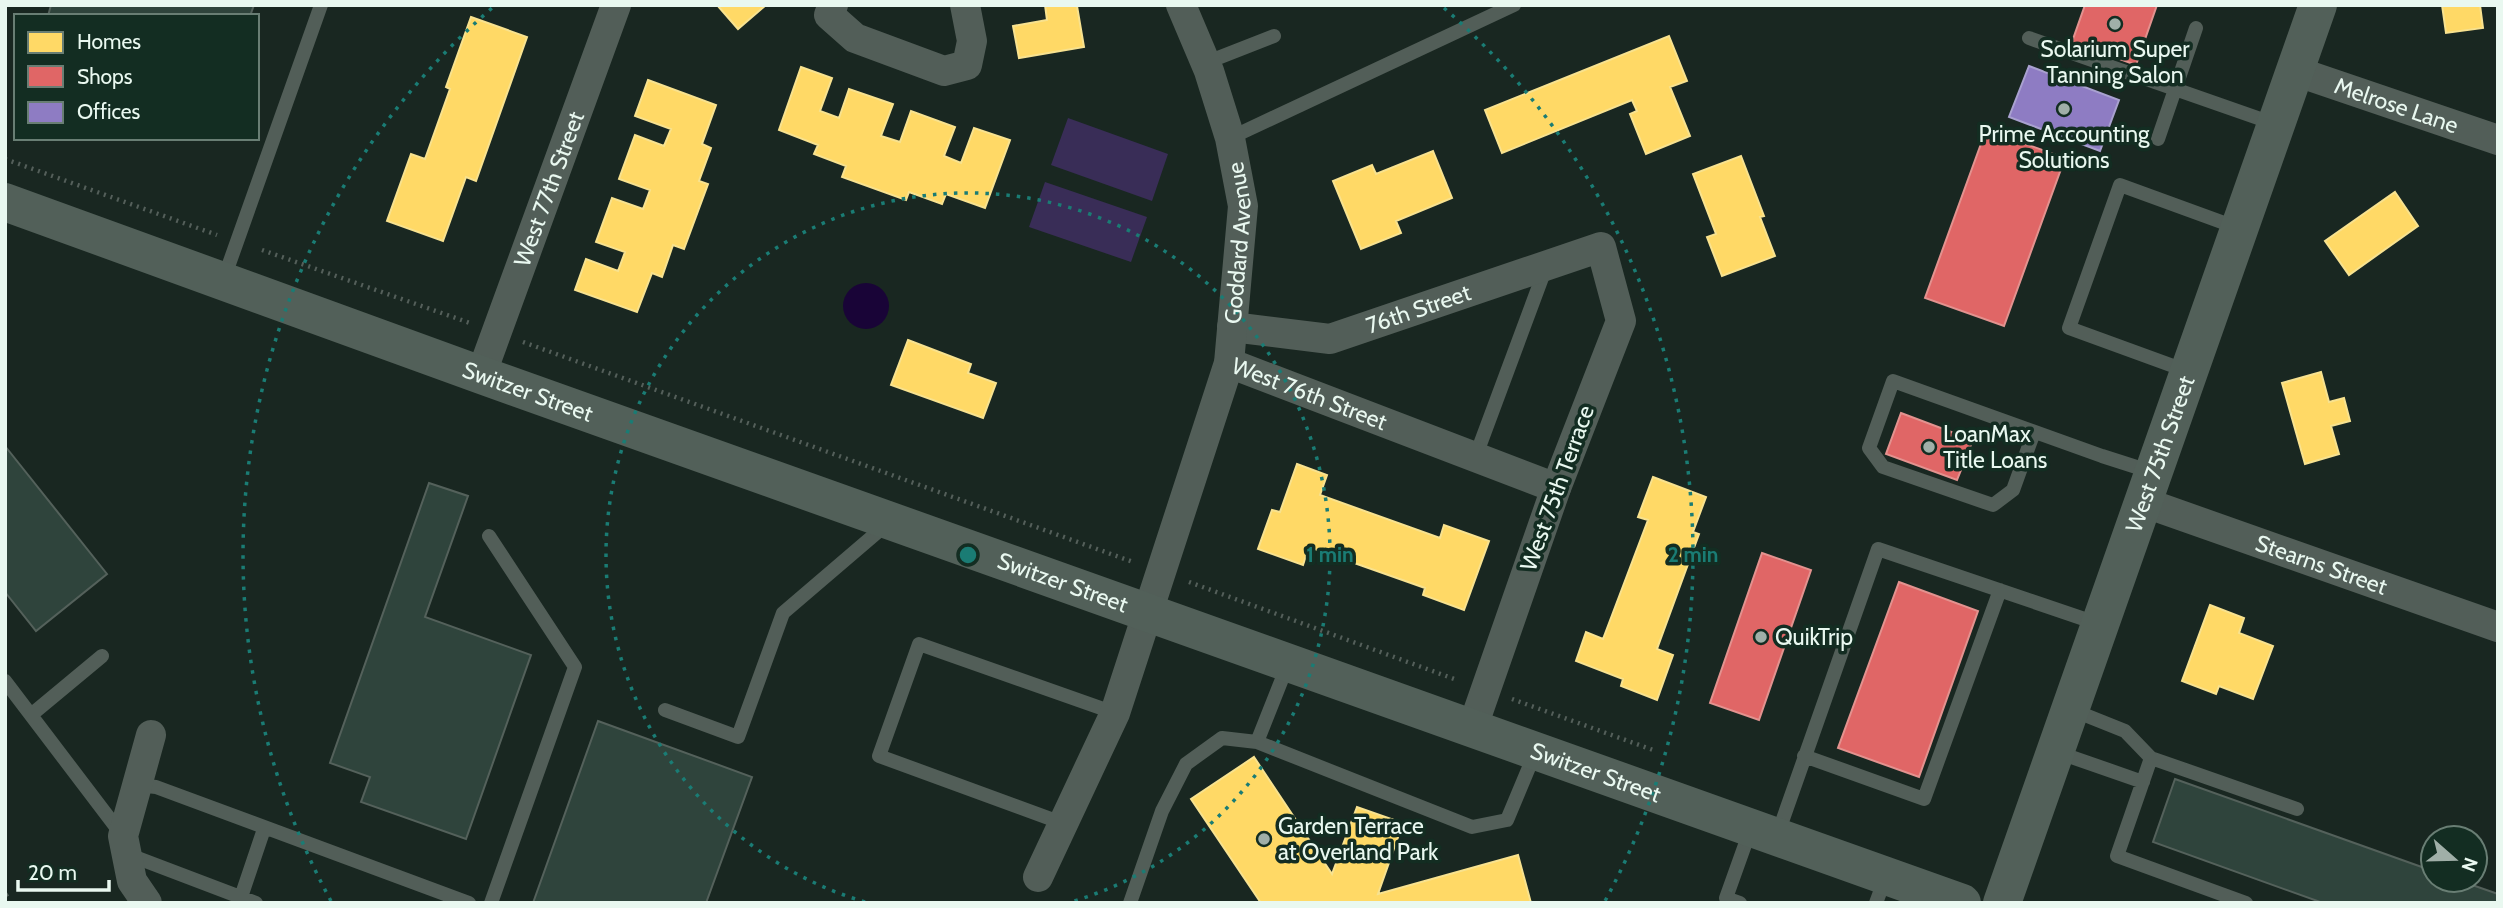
<svg xmlns="http://www.w3.org/2000/svg" width="2503" height="908" viewBox="0 0 2503 908" font-family="Cabin,sans-serif">
<style>
.green{fill:#392d57}
.water{fill:#190437}
.homes{fill:#ffd966;stroke:#f8e28f;stroke-width:2}
.shops{fill:#e06666;stroke:#e3928f;stroke-width:2}
.offices{fill:#8e7cc3;stroke:#a9a1d0;stroke-width:2}
.building{fill:#2f443c;stroke:#54615b;stroke-width:2}
.lines{fill:none;stroke-linecap:round;stroke-linejoin:round}
.path{stroke:#545f5a;stroke-width:4.5;stroke-dasharray:2 5;stroke-linecap:butt}
.lane{stroke:#525e58;stroke-width:14}
.street{stroke:#525e58;stroke-width:30}
.secondary{stroke:#526059;stroke-width:38}
.rail{stroke:#56625c;stroke-width:5;stroke-dasharray:3.5 7;stroke-linecap:butt}
.ring{fill:none;stroke:#1a7c74;stroke-width:3.5;stroke-dasharray:3.5 7}
.poi-dot{fill:#a0afa8;stroke:#132d22;stroke-width:2.5}
.labels{text-anchor:middle;stroke-width:7;stroke-linejoin:round;paint-order:stroke}
.poi-label{font-size:23px;fill:#e9f8f0;stroke:#132d22;text-anchor:start}
.street-label{font-size:23px;fill:#e9f8f0;stroke:#132d22}
.centre{fill:#1a7c74;stroke:#132d22;stroke-width:3.5}
.ring-label{font-size:21px;text-anchor:middle;font-weight:bold;fill:#1a7c74;stroke:#132d22;stroke-width:7;stroke-linejoin:round;paint-order:stroke}
</style>
<rect width="100%" height="100%" fill="#192721"/>
<path class="green" d="M1068 118 1168 154 1152 201 1051 165Z
M1045 182 1147 217 1131 262 1029 227Z"/>
<path class="water" d="M843 306a23 23 0 1 1 46 0a23 23 0 1 1-46 0Z"/>
<path class="homes" d="M717 5H766L738 29Z
M1045 5H1082L1077 6 1084 47 1019 58 1013 26 1047 20Z
M2442 5H2480L2483 28 2446 33Z
M471 17 527 37 476 181 466 177 443 241 387 221 411 154 425 159 450 89 446 87Z
M1669 36 1687 81 1670 87 1690 136 1646 154 1630 114 1637 111 1632 100 1502 153 1485 110Z
M801 67 832 78 820 111 839 118 849 89 893 104 881 136 900 142 911 111 955 127 944 156 961 163 974 128 1010 140 985 208 946 194 942 204 909 192 906 200 842 177 846 166 814 154 818 145 779 130Z
M648 80 716 105 702 144 711 148 699 181 708 184 684 249 673 245 662 277 652 273 637 312 575 290 586 259 618 271 625 252 596 242 612 198 643 209 650 190 619 179 635 135 664 146 671 129 635 116Z
M1433 151 1452 198 1396 221 1401 233 1361 249 1333 181 1372 165 1376 174Z
M1741 156 1764 216 1760 217 1775 256 1722 276 1707 237 1716 234 1693 174Z
M2395 192 2418 226 2349 275 2325 241Z
M908 340 971 364 968 373 996 383 983 418 891 385Z
M2321 372 2329 402 2344 398 2350 421 2331 426 2339 454 2305 464 2282 383Z
M1297 464 1327 475 1320 495 1440 538 1444 525 1489 541 1464 610 1423 595 1425 588 1309 547 1303 565 1258 549 1272 510 1280 512Z
M1653 477 1706 497 1693 532 1699 534 1657 649 1673 655 1657 700 1621 686 1623 679 1576 661 1586 632 1603 639 1648 520 1638 517Z
M2210 605 2244 618 2239 633 2273 646 2253 699 2219 686 2216 694 2182 681Z
M1254 757 1332 874 1357 807 1403 823 1378 894 1518 855 1531 903H1261L1191 799Z"/>
<path class="shops" d="M2085 5H2157L2136 65 2072 42Z
M1986 130 2065 158 2004 326 1925 298Z
M1901 413 1973 440 1957 480 1886 454Z
M1762 553 1811 570 1759 720 1710 703Z
M1899 582 1978 611 1919 777 1838 748Z"/>
<path class="offices" d="M2029 66 2119 100 2100 151 2009 117Z"/>
<path class="building" d="M51 5H254L250 16H48Z
M5 446 107 574 36 631 5 592Z
M429 483 468 496 425 617 531 655 466 839 361 802 370 777 330 763Z
M598 721 752 777 706 903H533Z
M2175 779 2433 871V880H2458L2498 894V903H2323L2153 842Z"/>
<g class="lines">
<path class="path" d="M5 159 217 235
M262 250 470 323
M523 342 1133 562
M1189 582 1457 680
M1512 699 1653 750"/>
<path class="lane" d="M2029 38 2275 124
M1205 63 1274 36
M1230 138 1514 5
M2158 139 2196 28
M223 281 321 5
M2187 371 2069 328 2120 185 2238 228
M2034 432 2013 490 1993 505 1883 467 1869 448 1893 381 2102 456 2152 472
M1475 458 1546 267
M489 536 575 667 491 903
M1288 664 1257 742 1472 827 1507 820 1535 753
M5 681 122 835
M2070 709 2125 731 2151 758 2297 809
M665 710 738 737 783 613 887 524
M31 715 102 656
M2057 752 2143 782
M1804 756 1924 799 2000 590
M2151 758 2117 856 2246 903
M137 785 156 787 469 903
M1062 823 879 756 919 644 1115 713
M1777 836 1878 549 2099 624
M127 854 256 903
M239 903 264 829
M1130 903 1162 811 1186 764 1222 738 1257 742
M1740 903 1726 898 1751 828
M1876 903 1886 876"/>
<g class="street">
<path d="M833 5 829 15 855 38 944 71 967 65 972 41 965 5"/>
<path id="s1" d="M2295 71 2498 140"/>
<path id="s2" d="M1232 327 1330 339 1601 247 1621 321 1556 488 1472 729"/>
<path id="s3" d="M1229 363 1556 488"/>
<path id="s4" d="M481 375 616 5"/>
<path id="s5" d="M2143 502 2498 627"/>
<path id="s6" d="M1038 877 1115 713 1229 363 1243 206 1230 138 1209 71 1181 5"/>
<path d="M147 903 132 881 123 836 151 735"/>
</g>
<g class="secondary">
<path id="s7" d="M5 202 481 375 1962 903"/>
<path id="s8" d="M2002 903 2318 5"/>
</g>
<path class="rail" d="M5 894 11 903"/>
</g>
<g class="ring">
<path d="M865 902A362 362 0 1 1 1071 902"/>
<path d="M331 901A725 725 0 0 1 492 8M1444 8A725 725 0 0 1 1605 901"/>
</g>
<g class="poi-dot">
<circle cx="2115" cy="24" r="7"/>
<circle cx="2064" cy="109" r="7"/>
<circle cx="1929" cy="447" r="7"/>
<circle cx="1761" cy="637" r="7"/>
<circle cx="1264" cy="839" r="7"/>
</g>
<g class="labels">
<g class="poi-label">
<text x="2115" y="57" text-anchor="middle">Solarium Super<tspan x="2115" dy="26">Tanning Salon</tspan></text>
<text x="2064" y="142" text-anchor="middle">Prime Accounting<tspan x="2064" dy="26">Solutions</tspan></text>
<text x="1943" y="442">LoanMax<tspan x="1943" dy="26">Title Loans</tspan></text>
<text x="1775" y="645">QuikTrip</text>
<text x="1278" y="834">Garden Terrace<tspan x="1278" dy="26">at Overland Park</tspan></text>
</g>
<g class="street-label">
<text dy="8" stroke="none"><textPath href="#s1" startOffset="107">Melrose Lane</textPath></text>
<text dy="8" stroke="none"><textPath href="#s4" startOffset="198">West 77th Street</textPath></text>
<text dy="8" stroke="none"><textPath href="#s6" startOffset="670">Goddard Avenue</textPath></text>
<text dy="8" stroke="none"><textPath href="#s2" startOffset="192">76th Street</textPath></text>
<text dy="8" stroke="none"><textPath href="#s7" startOffset="556">Switzer Street</textPath></text>
<text dy="8" stroke="none"><textPath href="#s3" startOffset="86">West 76th Street</textPath></text>
<text dy="8" stroke="none"><textPath href="#s8" startOffset="476">West 75th Street</textPath></text>
<text transform="translate(1557 488) rotate(-70)" y="8">West 75th Terrace</text>
<text dy="8" stroke="none"><textPath href="#s5" startOffset="189">Stearns Street</textPath></text>
<text dy="8" stroke="none"><textPath href="#s7" startOffset="1124">Switzer Street</textPath></text>
<text dy="8" stroke="none"><textPath href="#s7" startOffset="1690">Switzer Street</textPath></text>
</g>
</g>
<circle cx="968" cy="555" r="10" class="centre"/>
<g class="ring-label">
<text x="1330" y="562">1 min</text>
<text x="1693" y="562">2 min</text>
</g>
<rect width="2503" height="908" fill="none" stroke="#e9f8f0" stroke-width="14"/>
<rect x="14" y="14" width="245" height="126" fill="#132d22" stroke="#697e74" stroke-width="2"/>
<rect x="28" y="32" width="35" height="21" fill="#ffd966" stroke="#697e74" stroke-width="2"/>
<text x="77" y="49" font-size="21" fill="#e9f8f0">Homes</text>
<rect x="28" y="66" width="35" height="21" fill="#e06666" stroke="#697e74" stroke-width="2"/>
<text x="77" y="84" font-size="21" fill="#e9f8f0">Shops</text>
<rect x="28" y="102" width="35" height="21" fill="#8e7cc3" stroke="#697e74" stroke-width="2"/>
<text x="77" y="119" font-size="21" fill="#e9f8f0">Offices</text>
<g transform="translate(2454 859) rotate(110)"><circle r="33" fill="#132d22" stroke="#697e74" stroke-width="2"/>
<path d="M0-5L12 26L0 18L-12 26Z" fill="#a0afa8"/>
<text y="-10" font-size="19" font-weight="bold" text-anchor="middle" fill="#e9f8f0">N</text>
</g>
<path d="M18 880v10h91v-10" fill="none" stroke="#e9f8f0" stroke-width="3.5"/>
<text x="28" y="880" font-size="21" fill="#e9f8f0" stroke="#132d22" stroke-width="5" paint-order="stroke">20 m</text>
</svg>
